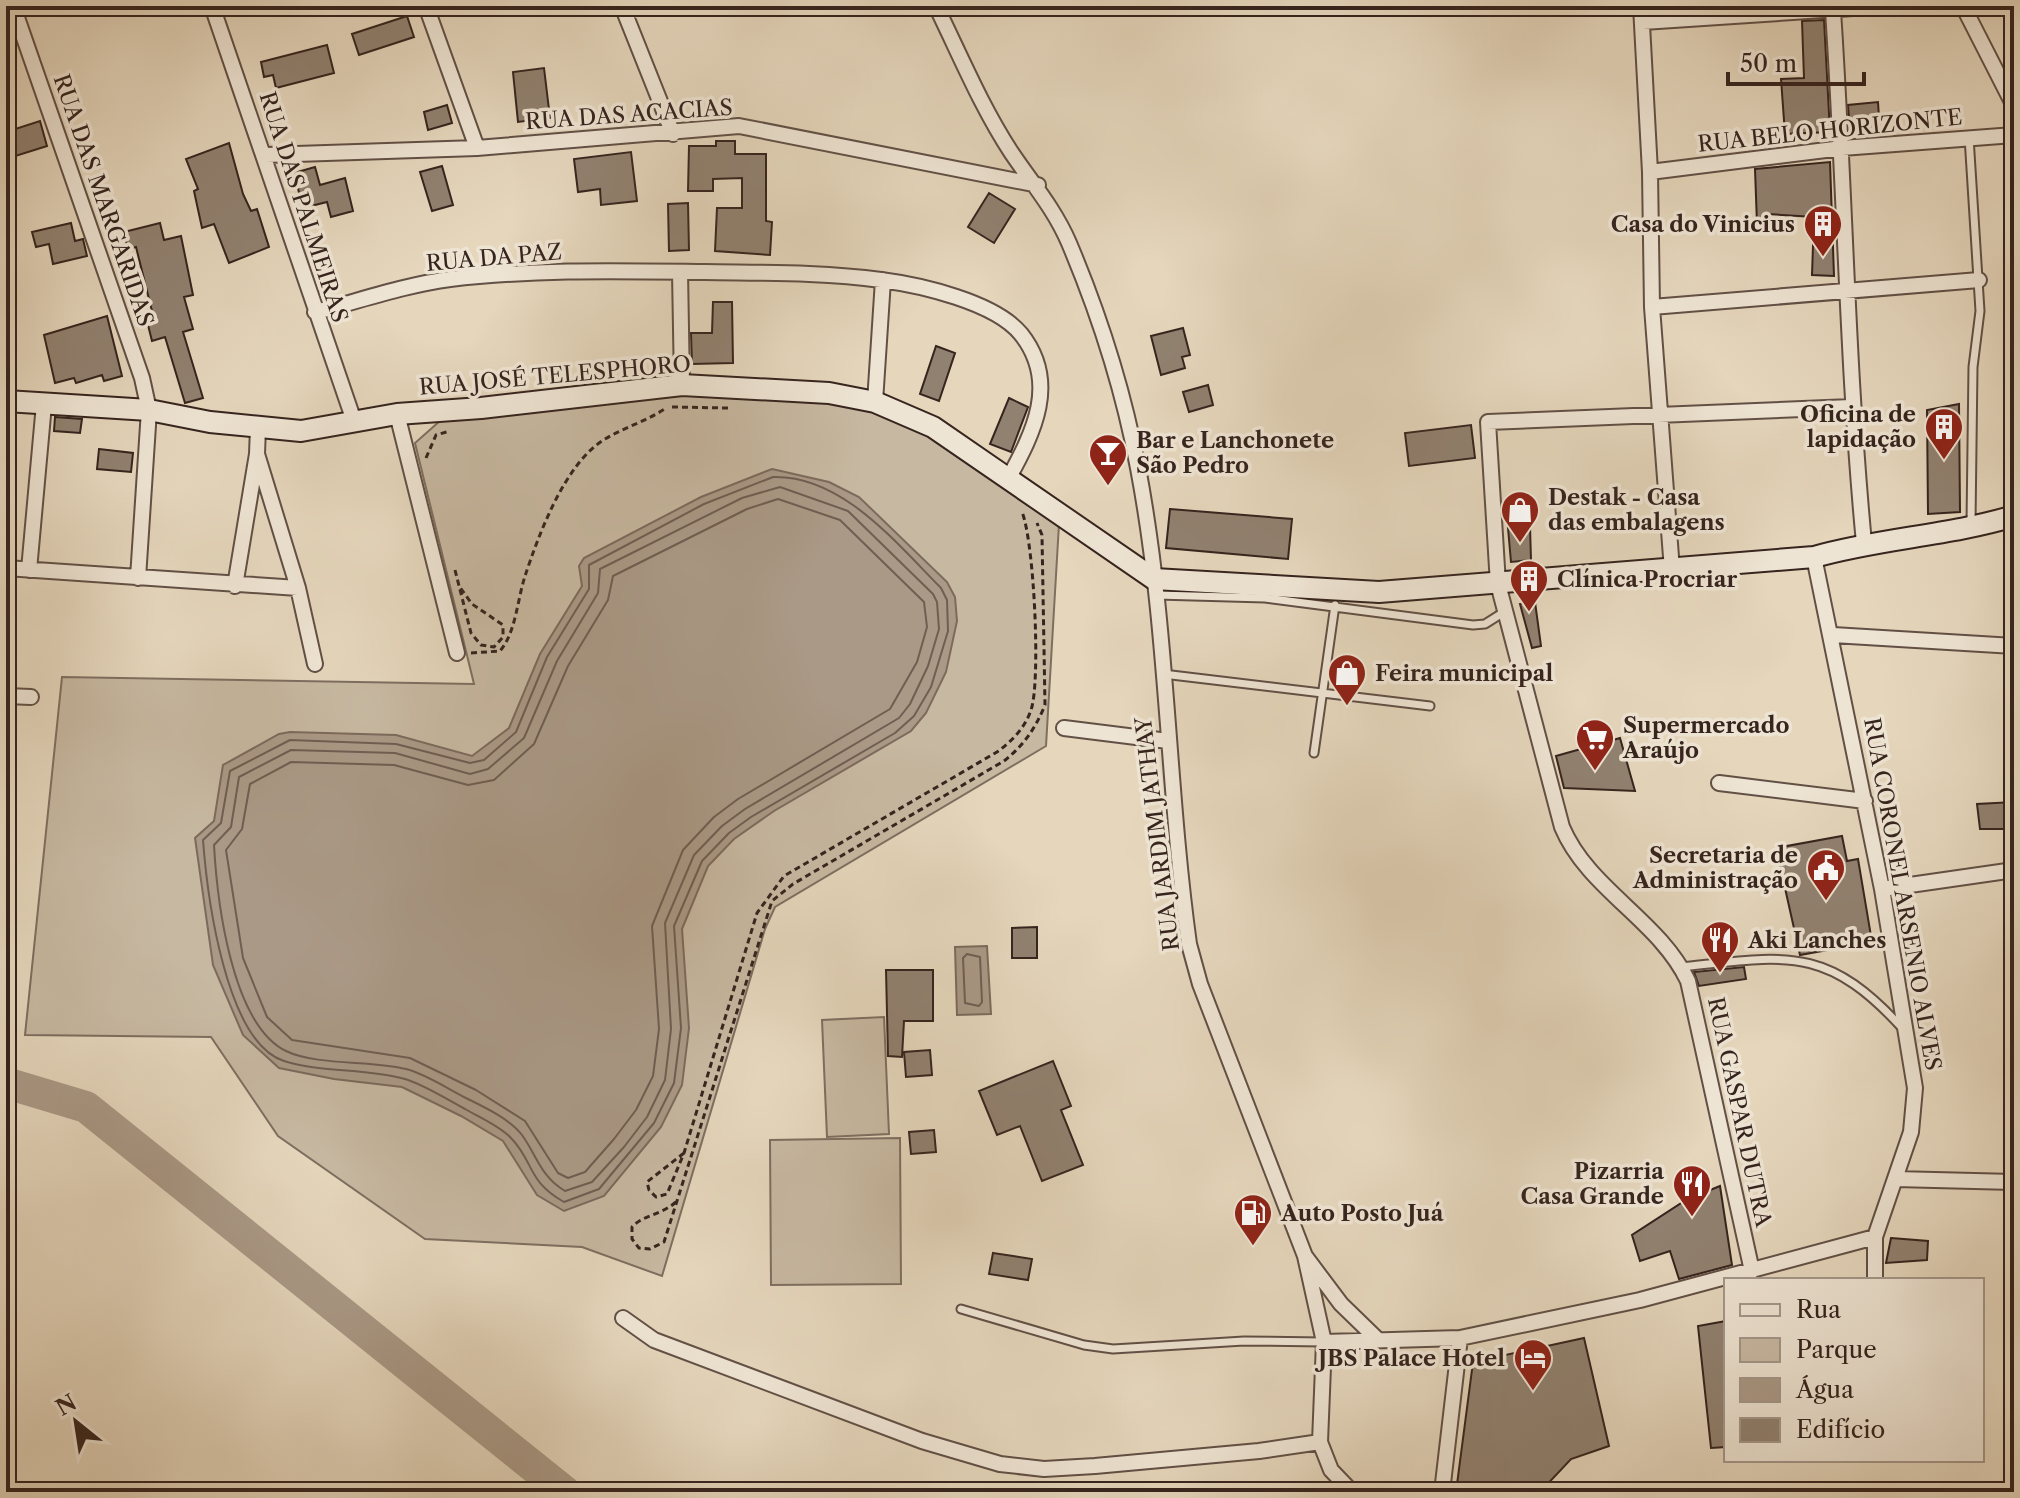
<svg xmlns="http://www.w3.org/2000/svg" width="2020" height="1498" viewBox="0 0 2020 1498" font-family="'Libre Caslon Text',serif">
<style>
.green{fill:#c7b8a1;stroke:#7e6e60;stroke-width:2}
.water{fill:#aa9986;stroke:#7c6a5c;stroke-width:2}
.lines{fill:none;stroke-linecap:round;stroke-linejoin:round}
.shore{stroke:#705e52;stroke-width:2}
.river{stroke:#aa9986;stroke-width:32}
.building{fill:#918170;stroke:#36241e;stroke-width:2}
.lane-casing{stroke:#625046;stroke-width:11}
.street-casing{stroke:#625046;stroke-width:18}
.secondary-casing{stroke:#36241e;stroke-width:24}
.path{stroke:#36241e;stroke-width:3;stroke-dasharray:6 4;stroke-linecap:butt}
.lane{stroke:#eee4d3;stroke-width:7}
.street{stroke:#eee4d3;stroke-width:14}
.secondary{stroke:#eee4d3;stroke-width:20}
.labels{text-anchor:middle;stroke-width:7;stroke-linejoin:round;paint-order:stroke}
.street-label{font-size:22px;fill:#36241e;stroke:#eee4d3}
.poi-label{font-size:22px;font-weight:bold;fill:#36241e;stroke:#eee4d3;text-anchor:start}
</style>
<rect width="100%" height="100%" fill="#e5d6bc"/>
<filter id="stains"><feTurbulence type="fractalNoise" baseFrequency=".0025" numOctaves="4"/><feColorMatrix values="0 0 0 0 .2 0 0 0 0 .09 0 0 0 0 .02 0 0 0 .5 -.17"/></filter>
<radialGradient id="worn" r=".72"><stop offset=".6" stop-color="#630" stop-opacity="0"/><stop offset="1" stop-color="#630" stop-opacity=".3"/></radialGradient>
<path class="green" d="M674 392 834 398 927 428 1059 524 1046 746 775 907 765 929 662 1276 582 1247 425 1239 278 1136 211 1037 25 1035 62 677 474 684 415 443 441 420Z
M884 1017 889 1134 827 1137 822 1020Z
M900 1138 901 1284 771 1285 770 1140Z"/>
<path class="water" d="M772 469 829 482 859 497 947 582 955 597 957 621 946 672 926 713 911 731 774 811 734 839 708 866 682 929 689 1028 682 1085 661 1127 604 1196 564 1211 537 1195 503 1141 461 1116 402 1087 334 1079 279 1068 243 1035 213 965 195 838 214 821 223 765 279 734 290 732 396 735 472 756 509 728 540 654 582 586 579 566 584 558 701 497Z
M987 946 991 1014 957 1015 955 947Z"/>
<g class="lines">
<path class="shore" d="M773 477C842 475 896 543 941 588L947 600 948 631 931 687 914 716 895 733 751 817 729 833 702 861 674 926 681 1028 674 1083 654 1123 599 1189 564 1202C526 1180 535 1163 511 1138 500 1126 479 1117 465 1109 446 1099 425 1085 405 1079 366 1068 323 1073 284 1061 225 1042 207 893 203 840L221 823 230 771 290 740 396 744 470 763 484 760 516 732 547 657 589 589V565L704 504Z
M780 487 848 511 933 594 937 602 939 629 928 666 910 704 899 718 745 809 722 826 694 855 665 923 671 1029 665 1080 647 1117 624 1147 592 1182 565 1191C541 1177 537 1156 522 1135 510 1119 484 1107 466 1098 448 1089 426 1074 406 1069 372 1060 317 1066 286 1051 231 1024 217 899 214 845L231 827 239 777 291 750 395 753 470 774 488 769 524 738 557 661 598 593 600 569 742 498Z
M778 499 840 520 924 602 927 627 917 662 890 709 738 799 714 817 683 850 652 926 659 1029 653 1076 636 1110 614 1139 585 1172 568 1178 558 1173 525 1121 476 1090 410 1058 292 1040 267 1017 243 958 226 850 242 829 250 784 291 762 394 765 468 785 494 780 534 744 568 666 608 600 613 576 747 509Z
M967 954 980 957 982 1002 979 1006 965 1003 963 958Z"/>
<path class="river" d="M6 1083 86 1107 565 1492"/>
</g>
<path class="building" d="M407 16 414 37 359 55 352 34Z
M1824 20 1830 132 1785 134 1781 79 1804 78 1802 21Z
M327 45 334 73 276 88 273 75 264 77 261 62Z
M544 68 550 118 518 122 513 72Z
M1878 102 1880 134 1850 131 1848 105Z
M447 105 452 123 428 130 424 112Z
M40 121 47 146 6 159V132Z
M716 141H735V154H766V221L772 222 770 255 715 251 717 208H742V178L713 179V191H688L689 146H716Z
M229 143 243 194 251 211 257 209 269 247 229 263 214 224 202 228 194 191 198 189 186 159Z
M631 152 637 201 601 205 600 189 578 192 574 159Z
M1830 162 1834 276 1812 275 1814 217 1768 214 1757 224 1755 169Z
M442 166 453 205 432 211 420 172Z
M315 167 320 185 345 178 353 211 331 217 327 202 303 208 294 173Z
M989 193 1015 209 994 243 968 227Z
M688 203 689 250 669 251 668 204Z
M71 223 75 241 83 239 87 256 53 264 49 244 36 247 32 232Z
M160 223 164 240 181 236 193 295 184 297 193 329 183 332 203 398 185 403 165 337 152 341 148 325 155 323 136 247 128 249 124 232Z
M713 302H732L733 363 692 364 691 333H712Z
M107 316 122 376 104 381 102 375 76 383 74 378 55 383 44 335Z
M1183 328 1190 355 1182 357 1185 368 1161 375 1151 336Z
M936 346 955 353 939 401 920 394Z
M1208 385 1213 405 1189 412 1183 392Z
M1009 398 1028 407 1011 452 990 444Z
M1959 404 1960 512 1928 514 1927 410Z
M55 417 82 419 80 433 54 431Z
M1471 425 1475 458 1409 466 1405 433Z
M99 449 133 453 131 472 97 469Z
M1170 509 1292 519 1288 559 1166 548Z
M1530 526 1531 560 1511 562 1508 528Z
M1535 602 1541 646 1532 648 1520 604Z
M1620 738 1635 791 1564 788 1556 756Z
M2014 802V829H1980L1977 804Z
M1842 836 1847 861 1858 859 1872 942 1800 955 1776 848Z
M1037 927V958H1012V928Z
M1744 967 1746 979 1699 986 1694 972Z
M886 970H933V1021H904L902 1057 888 1056Z
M930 1050 932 1075 906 1077 904 1052Z
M1053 1061 1071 1106 1061 1110 1083 1165 1042 1181 1020 1126 997 1135 979 1091Z
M934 1130 936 1152 911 1154 909 1132Z
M1720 1186 1732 1265 1679 1279 1670 1251 1640 1261 1632 1235 1686 1200Z
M1891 1238 1928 1241 1927 1260 1886 1263Z
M993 1253 1032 1259 1028 1280 989 1274Z
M1726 1321V1447L1711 1448 1698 1326Z
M1584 1338 1609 1446 1571 1459 1540 1492H1456L1473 1362Z"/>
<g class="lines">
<g class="lane-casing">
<path id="lane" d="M1969 137 1980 311 1973 367 1971 523
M1157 595 1265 598 1473 625 1485 624 1504 612
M1163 674 1430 706
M1314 753 1335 605
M1681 967C1786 956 1826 944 1903 1029
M961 1309 1084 1345 1113 1349 1244 1341 1324 1342"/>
</g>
<g class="street-casing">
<path id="street" d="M13 6 142 378 149 410 138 578
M212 6 354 421
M426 6 477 148
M622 6 673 134
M936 6C960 55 981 106 1011 152 1031 182 1054 208 1069 243 1099 314 1124 393 1138 468 1168 625 1167 786 1189 944L1200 984 1305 1256 1324 1342 1320 1442 1331 1470 1352 1492
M1641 6 1650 172 1652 307 1672 570
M1963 6 2014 106
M1833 11C1845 188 1847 366 1864 543
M624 12 640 6
M1643 22 1883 6
M266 155 477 148 739 126 1038 185
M1650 172 1842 148 2014 135
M680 272 682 385
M1652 307 1979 280
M315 312C359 301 405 285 450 279 535 269 620 271 705 272 763 273 823 272 881 280 920 285 995 302 1021 334 1059 382 1034 432 1008 479
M875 402 883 280
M397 414 457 653
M257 454 298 588 315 664
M1814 557 1882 889 1915 1088 1911 1132 1875 1237V1280
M6 568 298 588
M29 570 44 404
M235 586 257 454 258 427
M1833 635 2014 646
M6 696 31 697
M1064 728 1168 741
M1719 783 1865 801
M1882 889 2014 870
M1895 1179 2014 1182
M1305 1256 1341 1304 1376 1338
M1752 1271 1688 981C1659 920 1588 889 1562 827L1498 584 1488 422 1851 407
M623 1318 654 1340 922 1441 1000 1464 1044 1469 1095 1466 1259 1451 1320 1442
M1324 1342 1460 1338 1640 1300 1875 1237
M1442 1492 1460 1338"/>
</g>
<g class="secondary-casing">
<path id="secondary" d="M6 401 149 410 210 422 301 431 397 414 481 408 682 385 829 393 875 402 933 427 1154 579 1379 592 1814 557C1880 538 1948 536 2014 516"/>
</g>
<path class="path" d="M672 407 728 408
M426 458 436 435 450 431
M455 570 471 633 481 645 494 647 503 637V625L472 604 459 586
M471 653 500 651C516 632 517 601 525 576 539 534 565 463 605 439 625 427 647 421 666 408
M684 1153 647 1182 649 1190 656 1197 667 1194 684 1153 757 913 784 876 997 752C1012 741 1025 728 1031 710 1041 681 1034 541 1022 512
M676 1202C661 1215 643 1215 632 1227V1239L639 1248 650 1249 664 1242 772 901 793 884 1004 761C1024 745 1035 729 1045 705L1042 535 1037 523"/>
<use href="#lane" class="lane"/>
<use href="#street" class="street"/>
<use href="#secondary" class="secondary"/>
</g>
<defs>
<g id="building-pin" transform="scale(2)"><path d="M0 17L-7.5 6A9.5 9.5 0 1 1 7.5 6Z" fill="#8f2418" stroke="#eee4d3"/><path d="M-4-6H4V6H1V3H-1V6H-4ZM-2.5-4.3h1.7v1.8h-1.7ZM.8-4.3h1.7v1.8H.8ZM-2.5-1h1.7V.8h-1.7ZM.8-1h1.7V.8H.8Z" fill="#fff"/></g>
<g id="bar-pin" transform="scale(2)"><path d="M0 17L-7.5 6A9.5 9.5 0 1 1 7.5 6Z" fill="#8f2418" stroke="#eee4d3"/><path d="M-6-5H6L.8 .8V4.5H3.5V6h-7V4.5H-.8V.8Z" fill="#fff"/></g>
<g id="shop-pin" transform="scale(2)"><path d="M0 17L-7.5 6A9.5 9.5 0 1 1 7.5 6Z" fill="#8f2418" stroke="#eee4d3"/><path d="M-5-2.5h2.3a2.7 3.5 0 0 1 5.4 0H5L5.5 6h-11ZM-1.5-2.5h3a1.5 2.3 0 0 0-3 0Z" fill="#fff"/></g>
<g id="supermarket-pin" transform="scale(2)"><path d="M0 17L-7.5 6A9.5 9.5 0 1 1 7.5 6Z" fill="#8f2418" stroke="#eee4d3"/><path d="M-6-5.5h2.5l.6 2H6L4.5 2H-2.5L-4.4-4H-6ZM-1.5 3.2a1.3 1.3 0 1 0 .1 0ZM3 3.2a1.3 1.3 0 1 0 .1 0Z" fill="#fff"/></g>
<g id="civic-pin" transform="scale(2)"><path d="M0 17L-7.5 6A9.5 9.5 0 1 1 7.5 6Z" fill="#8f2418" stroke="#eee4d3"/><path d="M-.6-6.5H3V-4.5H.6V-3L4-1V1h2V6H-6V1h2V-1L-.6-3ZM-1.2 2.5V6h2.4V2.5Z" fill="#fff"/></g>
<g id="restaurant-pin" transform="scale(2)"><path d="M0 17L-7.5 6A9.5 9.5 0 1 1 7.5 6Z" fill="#8f2418" stroke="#eee4d3"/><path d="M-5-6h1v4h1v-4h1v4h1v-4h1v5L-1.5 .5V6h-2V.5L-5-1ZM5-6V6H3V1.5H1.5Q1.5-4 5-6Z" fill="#fff"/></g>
<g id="fuel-pin" transform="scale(2)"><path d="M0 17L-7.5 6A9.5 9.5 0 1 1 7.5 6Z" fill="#8f2418" stroke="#eee4d3"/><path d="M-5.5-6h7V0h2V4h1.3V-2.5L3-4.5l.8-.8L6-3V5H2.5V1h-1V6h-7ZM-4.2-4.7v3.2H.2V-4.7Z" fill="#fff"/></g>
<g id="hotel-pin" transform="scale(2)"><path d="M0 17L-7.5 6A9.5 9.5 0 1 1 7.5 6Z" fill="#8f2418" stroke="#eee4d3"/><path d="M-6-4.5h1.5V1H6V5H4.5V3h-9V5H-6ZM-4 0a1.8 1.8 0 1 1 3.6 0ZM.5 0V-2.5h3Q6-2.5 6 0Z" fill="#fff"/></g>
</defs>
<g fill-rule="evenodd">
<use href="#building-pin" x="1823" y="224"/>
<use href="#building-pin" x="1944" y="427"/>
<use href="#bar-pin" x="1108" y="453"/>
<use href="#shop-pin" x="1520" y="510"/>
<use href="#building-pin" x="1529" y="579"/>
<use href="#shop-pin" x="1347" y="673"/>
<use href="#supermarket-pin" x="1595" y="738"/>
<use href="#civic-pin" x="1826" y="868"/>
<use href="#restaurant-pin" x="1720" y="940"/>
<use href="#restaurant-pin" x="1692" y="1184"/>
<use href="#fuel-pin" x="1253" y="1213"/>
<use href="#hotel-pin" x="1533" y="1358"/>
</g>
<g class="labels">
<g class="street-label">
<text transform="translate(629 114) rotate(-4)" y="8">RUA DAS ACACIAS</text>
<text transform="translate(1830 130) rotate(-6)" y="8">RUA BELO HORIZONTE</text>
<text transform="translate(104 200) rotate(71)" y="8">RUA DAS MARGARIDAS</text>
<text transform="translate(304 207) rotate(72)" y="8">RUA DAS PALMEIRAS</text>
<text transform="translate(494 257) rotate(-5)" y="8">RUA DA PAZ</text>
<text transform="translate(555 375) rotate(-5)" y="8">RUA JOSÉ TELESPHORO</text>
<text transform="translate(1157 834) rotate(-97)" y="8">RUA JARDIM JATHAY</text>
<text transform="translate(1903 894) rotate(80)" y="8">RUA CORONEL ARSENIO ALVES</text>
<text transform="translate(1740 1112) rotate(78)" y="8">RUA GASPAR DUTRA</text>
</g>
<g class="poi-label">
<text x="1795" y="232" text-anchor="end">Casa do Vinicius</text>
<text x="1916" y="422" text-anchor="end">Oficina de<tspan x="1916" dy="25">lapidação</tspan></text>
<text x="1136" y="448">Bar e Lanchonete<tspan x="1136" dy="25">São Pedro</tspan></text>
<text x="1548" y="505">Destak - Casa<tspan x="1548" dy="25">das embalagens</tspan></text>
<text x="1557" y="587">Clínica Procriar</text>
<text x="1375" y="681">Feira municipal</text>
<text x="1623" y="733">Supermercado<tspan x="1623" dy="25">Araújo</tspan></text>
<text x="1798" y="863" text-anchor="end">Secretaria de<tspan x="1798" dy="25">Administração</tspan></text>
<text x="1748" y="948">Aki Lanches</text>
<text x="1664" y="1179" text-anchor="end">Pizarria<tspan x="1664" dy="25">Casa Grande</tspan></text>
<text x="1281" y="1221">Auto Posto Juá</text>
<text x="1505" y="1366" text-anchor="end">JBS Palace Hotel</text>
</g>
</g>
<rect width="2020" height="1498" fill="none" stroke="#e5d6bc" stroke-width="32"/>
<rect x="8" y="8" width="2004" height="1482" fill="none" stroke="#36241e" stroke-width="4"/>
<rect x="16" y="16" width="1988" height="1466" fill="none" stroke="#36241e" stroke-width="2"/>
<rect x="1724" y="1278" width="260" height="184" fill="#eee4d3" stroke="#a4978b" stroke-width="2"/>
<rect x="1740" y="1304" width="40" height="12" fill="#eee4d3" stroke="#a4978b" stroke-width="2"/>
<text x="1796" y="1318" font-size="24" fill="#36241e">Rua</text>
<rect x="1740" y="1338" width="40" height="24" fill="#c7b8a1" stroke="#a4978b" stroke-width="2"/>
<text x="1796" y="1358" font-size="24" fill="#36241e">Parque</text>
<rect x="1740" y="1378" width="40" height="24" fill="#aa9986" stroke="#a4978b" stroke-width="2"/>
<text x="1796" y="1398" font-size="24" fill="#36241e">Água</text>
<rect x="1740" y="1418" width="40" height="24" fill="#918170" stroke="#a4978b" stroke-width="2"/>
<text x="1796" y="1438" font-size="24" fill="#36241e">Edifício</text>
<g transform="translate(76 1422) rotate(330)" stroke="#eee4d3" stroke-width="6" paint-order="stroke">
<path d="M0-6L14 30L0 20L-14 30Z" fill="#36241e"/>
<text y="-12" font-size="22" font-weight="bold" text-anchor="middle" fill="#36241e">N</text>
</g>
<path d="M1728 72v12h136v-12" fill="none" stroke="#36241e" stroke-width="4"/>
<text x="1740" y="72" font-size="24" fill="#36241e" stroke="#eee4d3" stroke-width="6" paint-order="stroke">50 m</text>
<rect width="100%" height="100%" filter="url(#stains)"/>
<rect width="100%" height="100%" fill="url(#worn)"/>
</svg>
